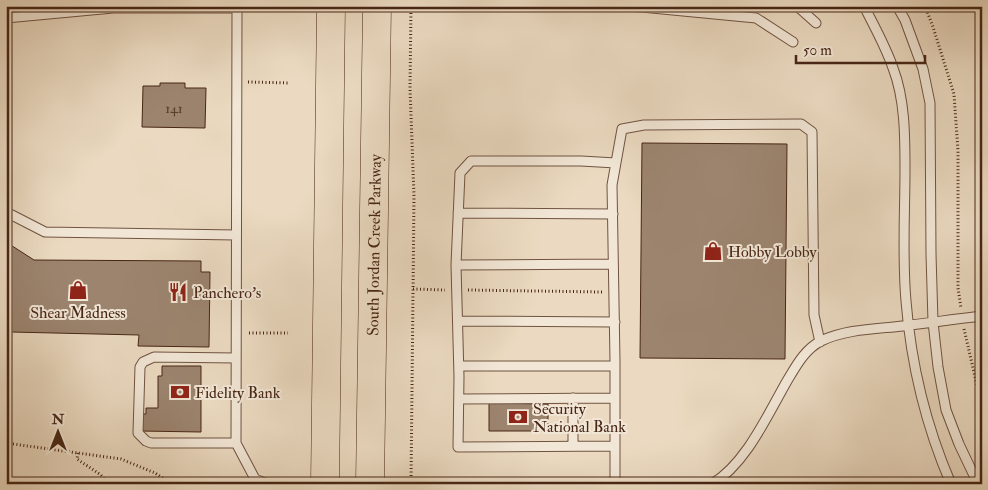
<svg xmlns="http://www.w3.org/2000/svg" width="988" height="490" viewBox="0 0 988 490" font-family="'IM FELL Double Pica',serif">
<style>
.building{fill:#9c846f;stroke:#472616}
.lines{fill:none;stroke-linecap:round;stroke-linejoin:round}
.service-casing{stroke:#705341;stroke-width:11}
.primary-casing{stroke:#472616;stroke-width:29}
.path{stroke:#472616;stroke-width:3;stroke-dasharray:1 2.5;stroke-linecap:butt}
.service{stroke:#f2e7d7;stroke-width:9}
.primary{stroke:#ebdac1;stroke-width:28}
.labels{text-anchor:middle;stroke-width:4;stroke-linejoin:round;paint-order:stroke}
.number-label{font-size:14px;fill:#5c3e2c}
.street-label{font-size:16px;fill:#472616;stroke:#f2e7d7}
.poi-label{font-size:16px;fill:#472616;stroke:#f2e7d7;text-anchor:start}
</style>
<rect width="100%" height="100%" fill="#ebdac1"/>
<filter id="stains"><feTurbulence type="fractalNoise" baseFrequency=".004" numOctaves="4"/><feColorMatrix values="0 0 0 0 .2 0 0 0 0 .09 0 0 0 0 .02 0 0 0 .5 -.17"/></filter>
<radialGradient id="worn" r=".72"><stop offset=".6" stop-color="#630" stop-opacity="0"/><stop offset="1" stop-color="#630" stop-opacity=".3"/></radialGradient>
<path class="building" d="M160 83H185V88H206L205 128 142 127 143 86H160Z
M642 143 787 144 785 359 640 358Z
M6 242 34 260 201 261V272H210L209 347 138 346 139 335 11 332 6 329Z
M162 366H201V432L140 431V414H146V408H158V376H162Z
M489 403 548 404V431H489Z"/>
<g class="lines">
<g class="service-casing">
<path id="service" d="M631 6 756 18 793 42
M797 6 816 23
M864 6C874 26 886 47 893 68 905 99 905 136 905 169 905 212 902 257 906 301 911 364 926 426 951 484
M897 6 905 20 923 69 930 103 931 254 933 322 938 367 946 410 959 444 978 484
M6 18 113 8H237L236 443 255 479 267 484
M6 212 45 232 236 235
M458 213 613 214
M456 265 613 264
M458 321 615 322
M236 358 154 357 143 362 140 367 138 433 146 441 151 443H236
M459 366H615
M459 399 615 398
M573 446V398
M615 446 458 447 459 377 456 265 460 173 471 161H581L616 163
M615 484V361L612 185 622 129 644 125 801 124 812 132 814 315 820 342
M712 484C746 464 768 414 787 381 796 366 805 349 821 341 846 329 876 329 903 326 929 323 955 319 982 316"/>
</g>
<g class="primary-casing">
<g id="primary">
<path d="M325 484 331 6"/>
<path id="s1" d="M370 484 377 6"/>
</g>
</g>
<path class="path" d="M411 6 410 88 414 196 411 484
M925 6 933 27 954 94 958 151V288L961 308
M248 82 290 83
M413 289 445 290
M468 290 602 292
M964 329 982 407
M249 333H288
M6 443 121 459 155 473 172 484
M78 453 77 459 101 475 108 484"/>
<use href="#service" class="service"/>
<use href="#primary" class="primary"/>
</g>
<defs>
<g id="shop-bare" transform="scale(1.5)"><path d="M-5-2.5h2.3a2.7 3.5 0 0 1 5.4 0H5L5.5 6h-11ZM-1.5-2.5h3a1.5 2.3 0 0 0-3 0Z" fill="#8f2418" stroke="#f2e7d7" stroke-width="2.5" paint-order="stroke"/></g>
<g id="restaurant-bare" transform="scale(1.5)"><path d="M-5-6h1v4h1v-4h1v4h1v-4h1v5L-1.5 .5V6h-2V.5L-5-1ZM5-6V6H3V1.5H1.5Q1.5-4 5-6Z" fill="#8f2418" stroke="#f2e7d7" stroke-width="2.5" paint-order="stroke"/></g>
<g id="bank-bare" transform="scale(1.5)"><path d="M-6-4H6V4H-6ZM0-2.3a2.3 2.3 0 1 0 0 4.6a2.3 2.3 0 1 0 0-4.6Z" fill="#8f2418" stroke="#f2e7d7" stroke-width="2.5" paint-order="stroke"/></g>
</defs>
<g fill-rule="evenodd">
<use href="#shop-bare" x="713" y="251"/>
<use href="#shop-bare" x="78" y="290"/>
<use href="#restaurant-bare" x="178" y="292"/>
<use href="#bank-bare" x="180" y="392"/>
<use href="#bank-bare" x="518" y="417"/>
</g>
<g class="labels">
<g class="number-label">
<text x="174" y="113">141</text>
</g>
<g class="street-label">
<text dy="6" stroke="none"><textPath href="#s1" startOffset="239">South Jordan Creek Parkway</textPath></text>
</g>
<g class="poi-label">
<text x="728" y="257">Hobby Lobby</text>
<text x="193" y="298">Panchero's</text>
<text x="78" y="318" text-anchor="middle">Shear Madness</text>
<text x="195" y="398">Fidelity Bank</text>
<text x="533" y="414">Security<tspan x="533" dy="18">National Bank</tspan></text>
</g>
</g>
<rect width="988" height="490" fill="none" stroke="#ebdac1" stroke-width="25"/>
<rect x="8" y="8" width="973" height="475" fill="none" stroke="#472616" stroke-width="2.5"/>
<rect x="12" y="12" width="963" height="465" fill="none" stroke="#472616"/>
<g transform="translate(58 432)" stroke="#f2e7d7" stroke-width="4" paint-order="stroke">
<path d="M0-4L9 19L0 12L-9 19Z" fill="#472616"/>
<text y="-8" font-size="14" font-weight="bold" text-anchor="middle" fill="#472616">N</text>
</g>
<path d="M796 55v8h129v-8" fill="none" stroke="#472616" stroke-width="2.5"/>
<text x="803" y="55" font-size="15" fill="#472616" stroke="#f2e7d7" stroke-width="4" paint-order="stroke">50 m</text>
<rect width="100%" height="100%" filter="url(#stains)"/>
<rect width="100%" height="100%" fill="url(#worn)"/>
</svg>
